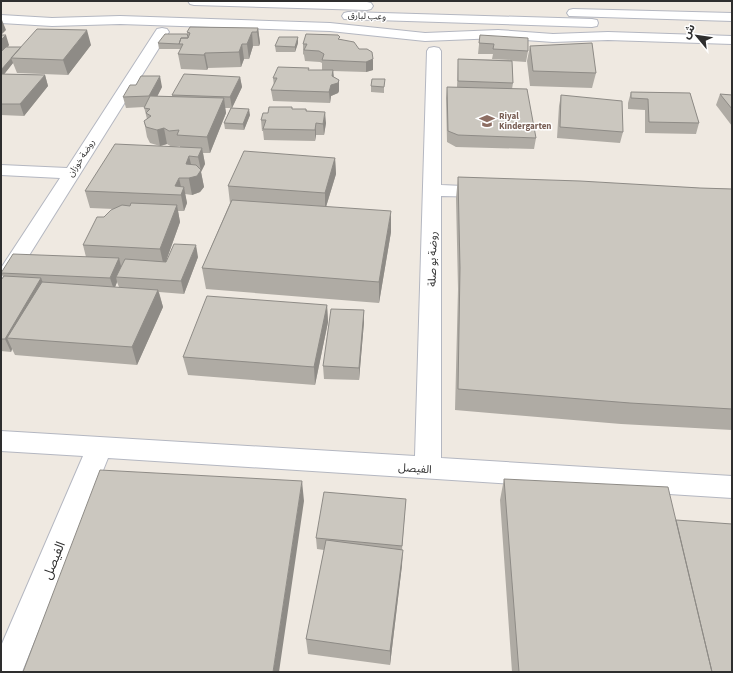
<svg xmlns="http://www.w3.org/2000/svg" width="733" height="673" viewBox="0 0 733 673" font-family="'Source Sans 3','Noto Sans Arabic',sans-serif">
<style>
.lines{fill:none;stroke-linecap:round;stroke-linejoin:round}
.minor-casing{stroke:#b4b7c1;stroke-width:2}
.minor{fill:#fff;fill-rule:evenodd}
.wall{fill:#afaba4;fill-rule:evenodd}
.shaded-wall{fill:#8e8b86}
.building{fill:#cbc7bf;stroke:#8e8b86}
.labels{text-anchor:middle;stroke-width:3;stroke-linejoin:round;paint-order:stroke}
.far-street-label{font-size:9px;fill:#2e2e2e;stroke:#fff}
.far-education-label{font-size:9px;font-weight:bold;fill:#785e54;stroke:#fff;text-anchor:start}
.street-label{font-size:11px;fill:#2e2e2e;stroke:#fff}
.near-street-label{font-size:13px;fill:#2e2e2e;stroke:#fff}
</style>
<rect width="100%" height="100%" fill="#efe9e1"/>
<g class="lines">
<g class="minor-casing">
<path id="minor" d="M188 1 367 2 371 3 373 6 371 9 367 10 194 5 190 4Z
M573 9 732 13V21L569 16 567 13 569 10Z
M348 12 592 19 597 20 598 23 597 26 592 27 344 19 342 16 344 13Z
M1 15 52 18 120 16 330 23 425 33 498 30 553 34 608 32 732 36V44L608 40 553 42 498 38 425 41 330 31 120 24 52 26 1 23Z
M162 28 167 29 169 32 8 289 1 291V268L60 178 1 175V165L67 168 155 32 157 29Z
M434 47 439 48 441 51V185L486 187 492 188 495 192 492 196 486 197 441 196V458L732 476V498L108 458 22 672H1V646L83 456 1 451V431L415 456 427 51 429 48Z"/>
</g>
<use href="#minor" class="minor"/>
</g>
<path class="wall" d="M258 28 260 43 259 46H253L249 59H244L241 67 208 68 207 70 181 69 178 54 180 51V49H159L158 43 187 34V32Z
M1 35 9 45 8 47H21L91 45 68 75 17 73 13 63 4 74 45 75 48 86 24 116 1 115Z
M480 35 528 51 526 62 512 61 513 83 512 89 536 138 534 149 456 147 447 142 446 98 447 87H457L458 59 511 60 492 59 493 54H478Z
M340 39 359 49 373 59V70L366 72 333 71 334 77 339 80V91L338 93 331 96 330 103 273 101 271 90 274 86 273 78 309 70H322V63L320 62 305 61 304 55 303 54V44Z
M298 43 295 52H276L275 46Z
M530 46 596 73 592 88 530 86 527 61Z
M240 77 242 87 232 108 250 115 244 130 225 129 224 123 231 108H225L226 113 210 153H203L205 164 201 172 204 187 200 192 192 195 185 194 187 203 184 211H178L180 222 167 258 198 257 184 294 159 292 163 307 137 365 15 355 12 349 11 352 1 351V280L3 277 1 273 86 257 83 245 104 217 114 209 90 208 85 191 180 147V146L172 147 167 144 160 146 150 143 147 137 144 121 147 119 144 107 126 108 123 97 162 87 157 96H172V95ZM117 282 119 287H115Z
M384 85V93L371 92V86Z
M631 92 690 93 699 123 696 134 645 133V110L628 109V103Z
M720 94 732 95V126L716 105Z
M561 95 623 132 620 143 557 138 559 106Z
M292 109H306L307 111 326 123 324 135H316L315 141 264 140 263 131H262L261 120 268 113Z
M335 158 336 174 326 207 391 232 379 303 206 289 202 268 230 203 228 186Z
M458 177 700 188 732 189V430L621 424 455 410 458 289 456 198Z
M327 305 328 322 315 385 188 375 183 357Z
M364 310V322L359 380 324 379 323 366Z
M504 479 676 520 732 672H512L500 500Z
M406 499 402 550V565L390 665 308 654 306 639 324 550 317 549 316 538Z"/>
<path class="shaded-wall" d="M2 20 6 30 1 35V21Z
M258 28 260 43 259 46 257 32Z
M87 30 91 45 68 75 63 60Z
M252 32 253 46 249 59 247 44Z
M6 35 9 45 1 54V40Z
M298 37V43L295 52V47Z
M242 44 244 59 241 67 239 52Z
M205 53 208 68 207 70 204 55Z
M11 58 13 63 2 77 1 70Z
M373 59V70L366 72V62Z
M333 70 334 81 339 80V91L338 93 331 96 330 103 329 92Z
M45 75 48 86 24 116 20 104Z
M160 76 162 87 152 107 149 96Z
M240 77 242 87 232 108 230 97Z
M224 98 226 113 210 153 207 137Z
M249 109 250 115 244 130 243 124Z
M325 112 326 123 324 135 323 124Z
M316 123V135L315 141V130Z
M164 128 167 144 160 146 157 130Z
M202 148 205 164 201 172 204 187 200 192 192 195 186 164 189 156 193 172 201 171 198 157Z
M335 158 336 174 325 210V193Z
M179 178 182 191 184 187 187 203 184 211 181 195 175 186Z
M177 205 180 222 164 267 160 249Z
M391 211V232L379 303V282Z
M196 245 198 257 184 294 181 281Z
M119 258 122 270 116 277 117 282 114 290 110 278Z
M41 278 46 290 7 338 12 349 11 352 5 339Z
M158 290 163 307 137 365 132 347Z
M327 305 328 322 315 385 314 367Z
M364 310V322L359 380V368Z
M302 481 304 501 279 672H273Z
M403 550 402 565 390 665V651Z"/>
<path class="building" d="M190 27 258 28 257 32H252L247 44H242L239 52 205 53 204 55 178 54 183 44H179L181 38H188L190 33 187 32Z
M37 29 87 30 63 60 11 58Z
M165 34H187L188 37V38H181L179 44 158 43Z
M306 34 338 35 340 37 338 39 354 42 359 49H367L372 52 373 59 366 62 322 60 324 54 319 51 304 50 307 44H303Z
M1 35H6L1 40Z
M480 35 528 38V51L493 49 494 44 479 43Z
M279 37H298L295 47 275 46Z
M592 43 596 73 533 71 530 46Z
M6 47H21L1 70V52Z
M458 59 512 61 513 83 458 81Z
M278 67 309 68 308 70H333L332 76 339 80 338 83 331 85 329 92 271 90 277 78H273Z
M1 74 45 75 20 104H1Z
M184 74 240 77 230 97 172 95Z
M141 76H160L149 96 123 97 130 85H136Z
M372 79H385L384 87 371 86Z
M447 87 527 89 536 138 458 135 448 131Z
M631 92 690 93 699 123 649 122 648 99 631 98Z
M720 94 732 95V109Z
M561 95 622 101 623 132 560 127Z
M150 96 224 98 207 137 177 135 179 130 169 131 164 128 157 130 146 127 144 121 151 116 146 113 150 109 144 108Z
M269 107H292V109H306V111L325 112 323 124 316 123 315 130 263 129 266 120H261L263 113H268Z
M231 108 249 109 243 124 224 123Z
M115 144 202 148 198 157 189 156 186 164 196 165 201 170 197 176 189 178H179L175 186 184 187 181 195 85 191Z
M244 151 335 158 325 193 228 186Z
M458 177 580 181 700 188 732 189V409L630 403 458 389 460 268Z
M232 200 391 211 379 282 202 268Z
M131 203 177 205 160 249 83 245 97 217H104L111 210 122 205 130 206Z
M174 244 196 245 181 281 116 277 125 259 166 262Z
M13 254 119 258 110 278 1 273Z
M4 276 41 278 5 339H1V280Z
M42 282 158 290 132 347 7 338Z
M207 296 327 305 314 367 183 357Z
M331 309 364 310 359 368 323 366Z
M100 470 302 481 273 672H23Z
M504 479 668 487 712 672H519Z
M324 492 406 499 402 546 316 538Z
M676 520 732 524V672H712Z
M326 540 403 550 390 651 306 639Z"/>
<defs>
<g id="school-bare" transform="scale(1.2)"><path d="M0-5L7-2L0 1L-7-2ZM-4 1L0 2.5L4 1V4Q0 6-4 4Z" fill="#8d6e63" stroke="#fff" stroke-width="2.5" paint-order="stroke"/></g>
</defs>
<g fill-rule="evenodd">
<use href="#school-bare" x="487" y="121"/>
</g>
<g class="labels">
<g class="far-street-label">
<text transform="translate(367 16) rotate(2)" y="3">وعب لبارق</text>
<text transform="translate(81 158) rotate(-57)" y="3">روضة خوزان</text>
</g>
<g class="far-education-label">
<text x="499" y="119">Riyal<tspan x="499" dy="10">Kindergarten</tspan></text>
</g>
<g class="street-label">
<text transform="translate(432 259) rotate(-89)" y="4">روضة بو صلة</text>
<text transform="translate(415 468) rotate(4)" y="4">الفيصل</text>
</g>
<g class="near-street-label">
<text transform="translate(53 560) rotate(-68)" y="5">الفيصل</text>
</g>
</g>
<rect width="733" height="673" fill="none" stroke="#2e2e2e" stroke-width="4"/>
<g transform="translate(697 36) rotate(299)" stroke="#ffffff" stroke-width="3" paint-order="stroke">
<path d="M0-3L7 15L0 10L-7 15Z" fill="#2e2e2e"/>
<text y="-6" font-size="11" font-weight="bold" text-anchor="middle" fill="#2e2e2e">ش</text>
</g>
</svg>
